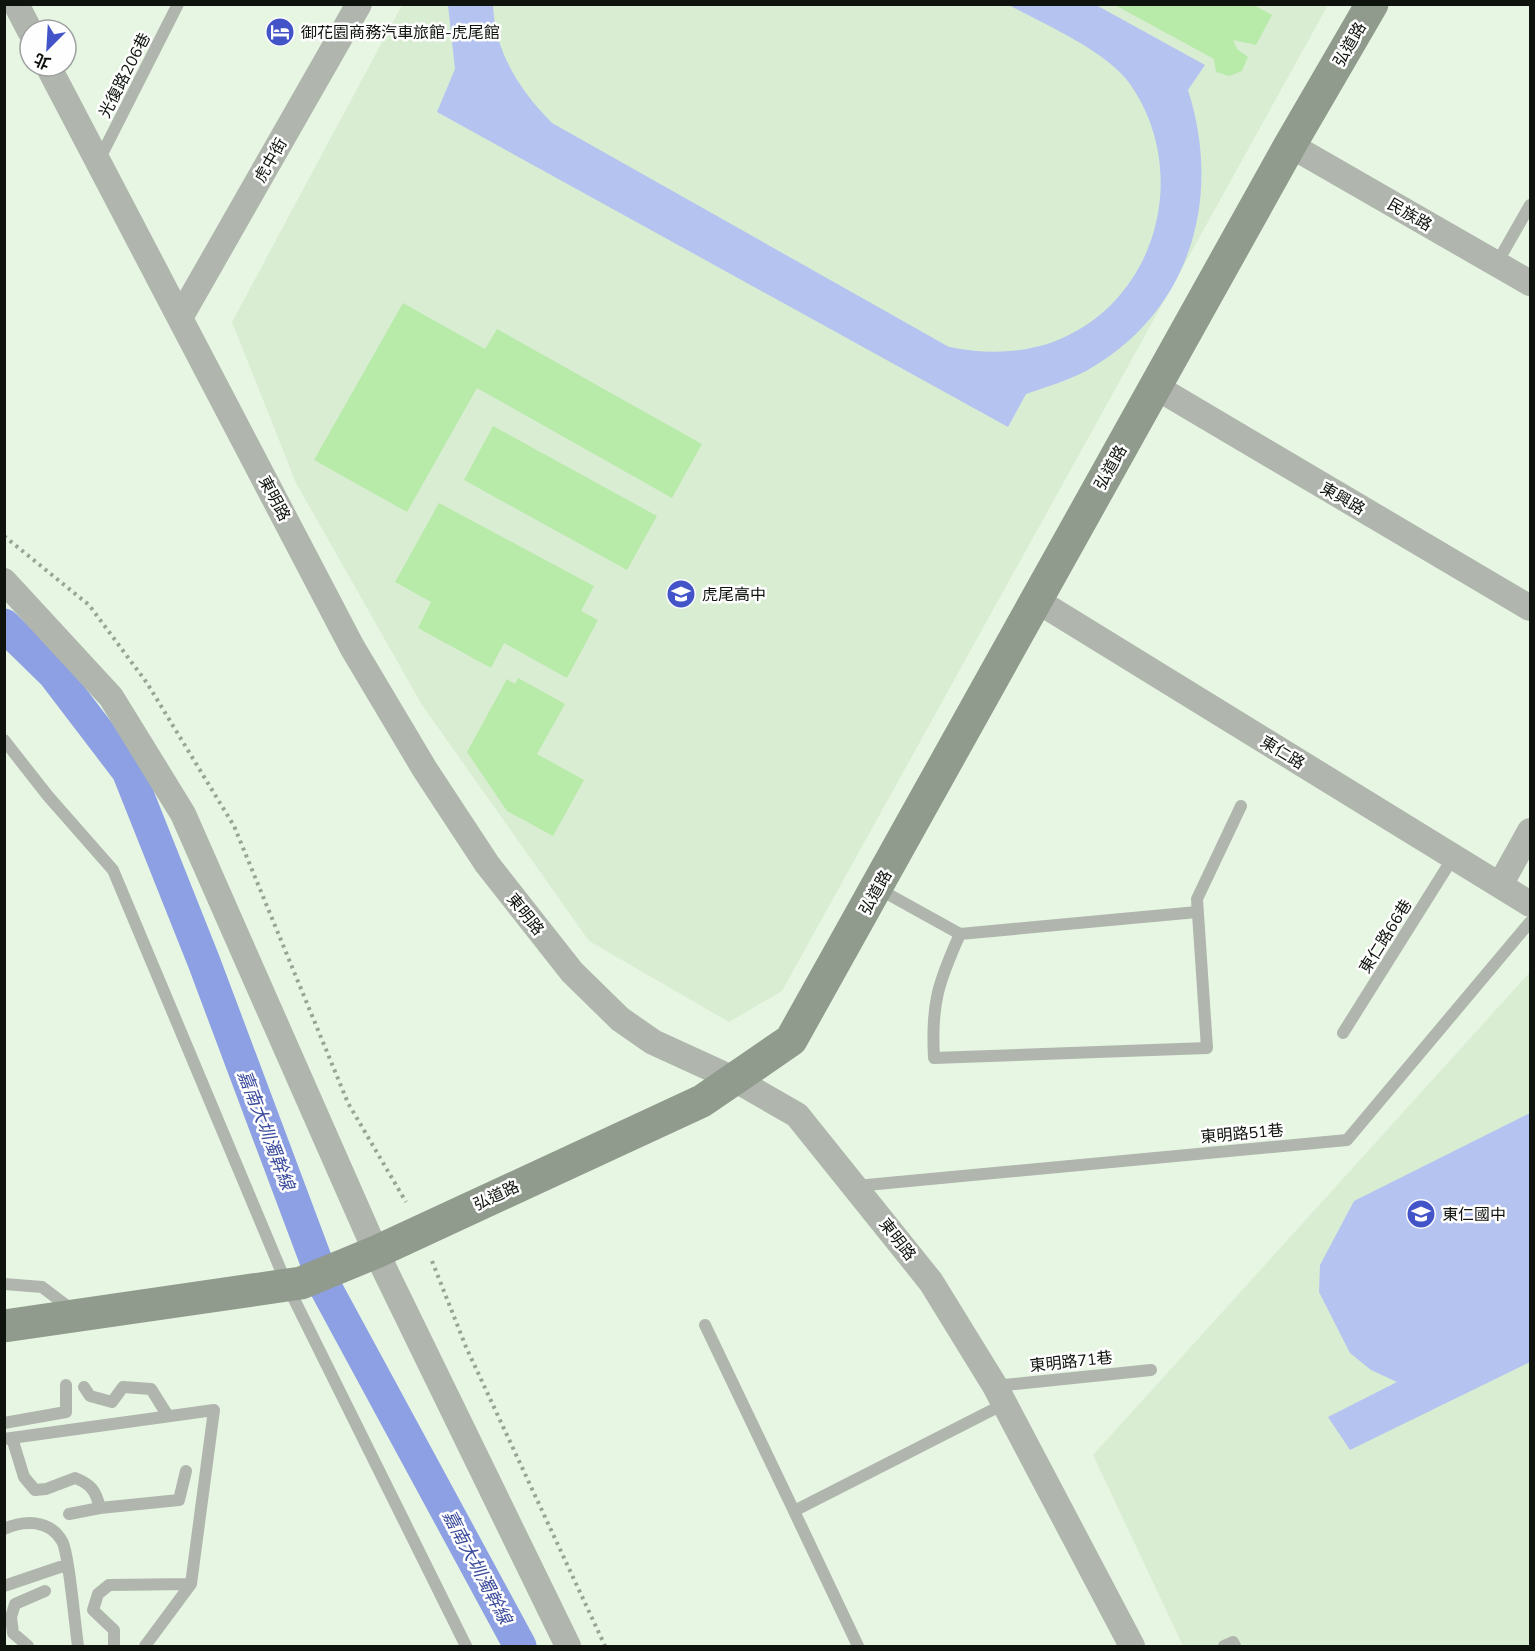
<svg xmlns="http://www.w3.org/2000/svg" width="1535" height="1651" viewBox="0 0 1535 1651" font-family="'Nunito Sans','Noto Sans TC',sans-serif">
<style>
.built{fill:#d9edd3}
.green{fill:#b5c3f0}
.lines{fill:none;stroke-linecap:round;stroke-linejoin:round}
.canal{stroke:#8ca0e3;stroke-width:33}
.building{fill:#b8eaa9}
.path{stroke:#99a496;stroke-width:4;stroke-dasharray:3 4.5;stroke-linecap:butt}
.lane{stroke:#b0b6ae;stroke-width:12}
.street{stroke:#b0b6ae;stroke-width:26}
.secondary{stroke:#909a8d;stroke-width:33}
.labels{text-anchor:middle;stroke-width:5;stroke-linejoin:round;paint-order:stroke}
.poi-label{font-size:16px;fill:#0e130d;stroke:#fefefe;text-anchor:start}
.street-label{font-size:16px;fill:#0e130d;stroke:#fefefe}
.water-label{font-size:18px;font-style:italic;fill:#3c4c9c;stroke:#fefefe}
</style>
<rect width="100%" height="100%" fill="#e7f6e3"/>
<path class="built" d="M402 5H1328L782 991 729 1022 589 941 422 705 296 483 232 322Z
M1530 972V1646H1183L1093 1455Z"/>
<path class="green" d="M448 5H493C495 52 519 90 552 123L949 347C984 354 1019 354 1053 342 1157 303 1192 173 1130 84 1107 51 1045 25 1009 5H1096L1205 65 1188 90C1223 199 1190 313 1086 371 1067 381 1046 387 1026 394L1008 427 437 112 455 69Z
M1530 1113V1362L1350 1450 1328 1417 1397 1382 1371 1370 1350 1353 1319 1292 1320 1265 1354 1201Z"/>
<g class="lines">
<path class="canal" d="M4 625 54 674 128 771 204 962 327 1290 520 1646"/>
</g>
<path class="building" d="M1113 4H1252L1272 15 1256 45 1233 40 1237 49 1248 57 1242 71 1229 76 1216 72 1214 59Z
M403 303 485 349 497 329 702 444 672 498 477 388 407 512 314 460Z
M493 426 657 516 627 570 464 480Z
M439 503 594 586 581 611 598 620 567 678 504 643 491 668 418 628 431 602 395 582Z
M518 678 565 704 537 754 584 780 553 836 507 811 467 752 507 679 515 684Z"/>
<g class="lines">
<path class="path" d="M4 536 89 605 147 683 234 826 348 1103 406 1202
M432 1261 466 1347 605 1646"/>
<path class="lane" d="M99 160 178 4
M1497 263 1530 205
M4 740 48 796 113 870 287 1285 466 1646
M877 888 960 934C938 983 931 1004 934 1058L1207 1048 1197 899 1241 806
M960 934 1197 912
M1343 1033 1454 856
M856 1186 1347 1140 1530 922
M4 1284 42 1287 71 1309
M705 1325 794 1511 1004 1404
M995 1386 1151 1370
M84 1387 90 1396 112 1402 123 1387 151 1389 168 1416
M4 1423 66 1412V1385
M12 1438 24 1477 35 1490 46 1489 75 1478C91 1484 96 1491 100 1508
M4 1439 214 1410 191 1584 145 1646
M794 1511 858 1646
M69 1514 100 1508 179 1500 186 1471
M4 1529C24 1520 49 1519 62 1541 69 1553 75 1627 78 1646
M4 1586 66 1565
M28 1646 13 1633 11 1617 15 1604 45 1591
M114 1646V1630L93 1610 98 1594 109 1585 191 1584
M1224 1646 1233 1642 1235 1646"/>
<path class="street" d="M16 4 30 31
M48 66 352 647 424 768 487 864 572 972 620 1019 653 1042 736 1080 797 1115 931 1282 995 1386 1132 1646
M1290 145 1530 283
M181 316 359 4
M1156 387 1530 608
M4 581 111 697 183 814 376 1252 568 1646
M1036 600 1530 904
M1500 885 1530 831"/>
<path class="secondary" d="M4 1326 301 1283 376 1252 702 1101 791 1040 1290 145 1372 4"/>
</g>
<defs>
<g id="hotel-disc" transform="scale(1.5)"><circle r="9.5" fill="#4254c7" stroke="#fefefe"/><path d="M-6-4.5h1.5V1H6V5H4.5V3h-9V5H-6ZM-4 0a1.8 1.8 0 1 1 3.6 0ZM.5 0V-2.5h3Q6-2.5 6 0Z" fill="#fff"/></g>
<g id="school-disc" transform="scale(1.5)"><circle r="9.5" fill="#4254c7" stroke="#fefefe"/><path d="M0-5L7-2L0 1L-7-2ZM-4 1L0 2.5L4 1V4Q0 6-4 4Z" fill="#fff"/></g>
</defs>
<g fill-rule="evenodd">
<use href="#hotel-disc" x="280" y="32"/>
<use href="#school-disc" x="681" y="594"/>
<use href="#school-disc" x="1421" y="1214"/>
</g>
<g class="labels">
<g class="poi-label">
<text x="301" y="38">御花園商務汽車旅館-虎尾館</text>
<text x="702" y="600">虎尾高中</text>
<text x="1442" y="1220">東仁國中</text>
</g>
<g class="street-label">
<text transform="translate(1349 44) rotate(-60)" y="6">弘道路</text>
<text transform="translate(124 75) rotate(-63)" y="6">光復路206巷</text>
<text transform="translate(270 160) rotate(-60)" y="6">虎中街</text>
<text transform="translate(1410 214) rotate(30)" y="6">民族路</text>
<text transform="translate(1110 467) rotate(-61)" y="6">弘道路</text>
<text transform="translate(275 498) rotate(62)" y="6">東明路</text>
<text transform="translate(1343 498) rotate(30)" y="6">東興路</text>
<text transform="translate(1283 752) rotate(31)" y="6">東仁路</text>
<text transform="translate(875 892) rotate(-61)" y="6">弘道路</text>
<text transform="translate(526 914) rotate(51)" y="6">東明路</text>
<text transform="translate(1385 936) rotate(-58)" y="6">東仁路66巷</text>
<text transform="translate(1242 1133) rotate(-5)" y="6">東明路51巷</text>
<text transform="translate(496 1195) rotate(-25)" y="6">弘道路</text>
<text transform="translate(898 1239) rotate(52)" y="6">東明路</text>
<text transform="translate(1071 1361) rotate(-6)" y="6">東明路71巷</text>
</g>
<g class="water-label">
<text transform="translate(266 1130) rotate(69)" y="6">嘉南大圳濁幹線</text>
<text transform="translate(477 1567) rotate(62)" y="6">嘉南大圳濁幹線</text>
</g>
</g>
<rect width="1535" height="1651" fill="none" stroke="#0e130d" stroke-width="12"/>
<g transform="translate(48 48) rotate(204)"><circle r="28" fill="#fefefe" stroke="#9ea09e" stroke-width="1.5"/>
<path d="M0-4.5L10 22L0 15L-10 22Z" fill="#4254c7"/>
<text y="-9" font-size="16" font-weight="bold" text-anchor="middle" fill="#0e130d">北</text>
</g>
</svg>
